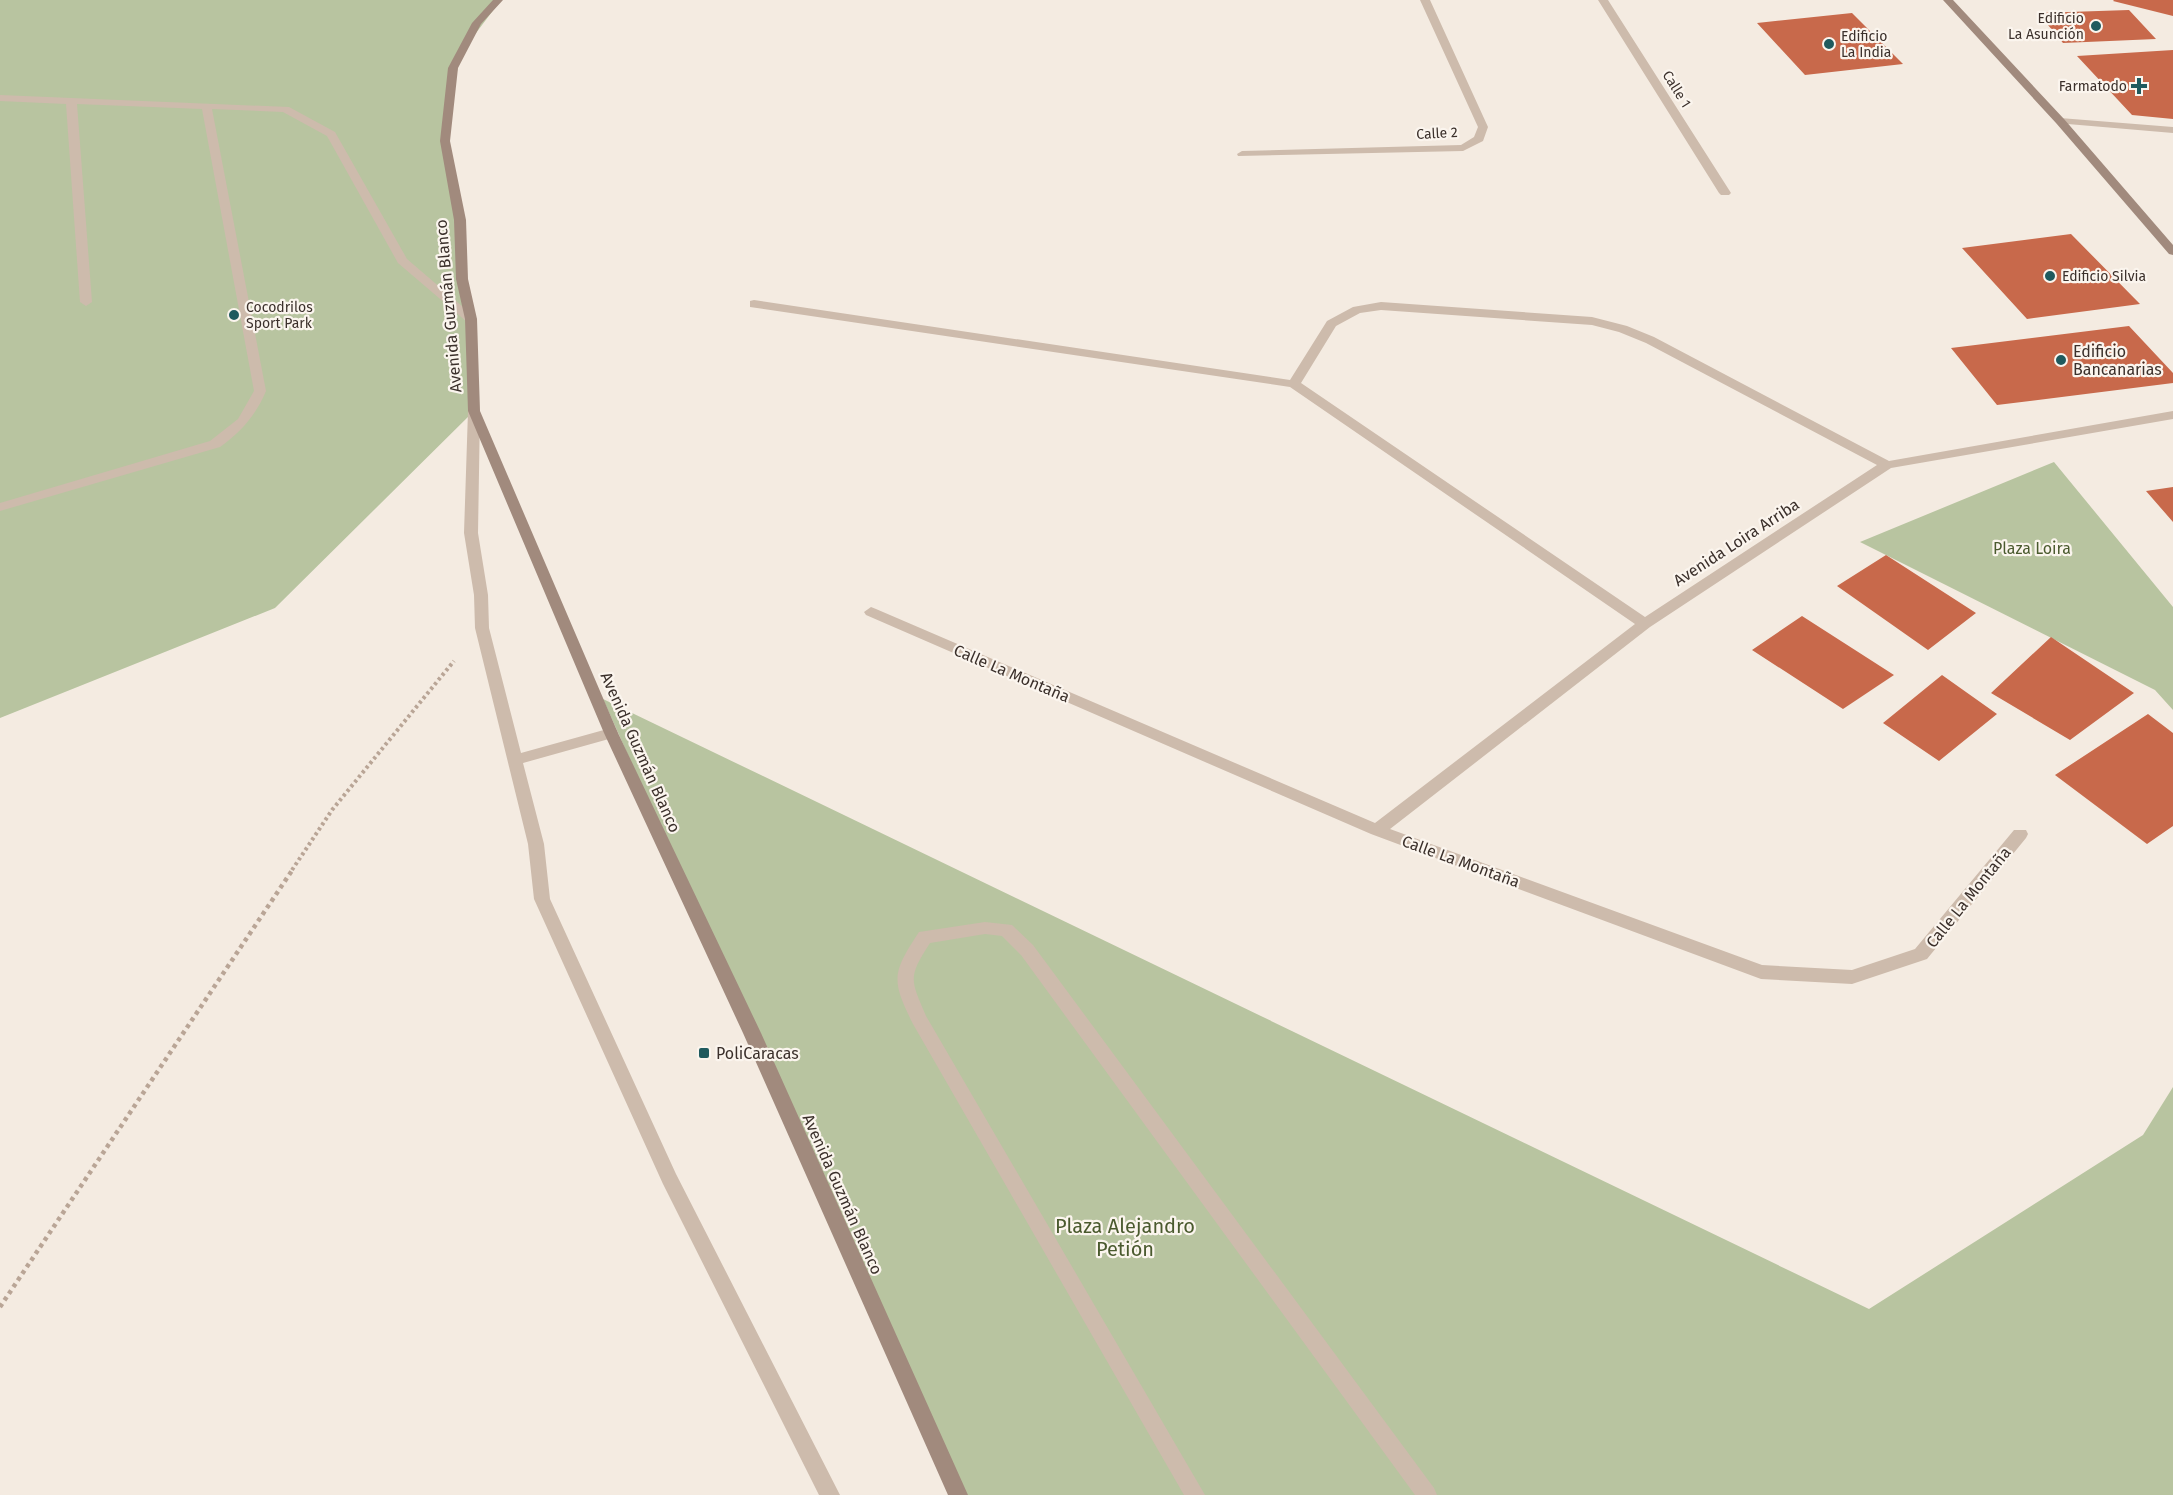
<svg xmlns="http://www.w3.org/2000/svg" width="2173" height="1495" viewBox="0 0 2173 1495" font-family="'Fira Sans',sans-serif">
<style>
.green{fill:#b8c4a0}
.building{fill:#c8694b}
.lines{fill:none;stroke-linecap:round;stroke-linejoin:round}
.path-far1{stroke:#b9a596;stroke-width:4;stroke-dasharray:3 3;stroke-linecap:butt}
.path{stroke:#b9a596;stroke-width:4.5;stroke-dasharray:4 4;stroke-linecap:butt}
.lane{fill:#cdbbac;fill-rule:evenodd}
.street{fill:#cdbbac;fill-rule:evenodd}
.secondary{fill:#a18a7d;fill-rule:evenodd}
.poi-dot{fill:#1f5a5e;stroke:#fbf5ee;stroke-width:2}
.labels{text-anchor:middle;stroke-width:4.5;stroke-linejoin:round;paint-order:stroke}
.far-poi-label{font-size:14px;fill:#3b302b;stroke:#fbf5ee;text-anchor:start}
.far-street-label{font-size:14px;fill:#3b302b;stroke:#fbf5ee}
.street-label{font-size:16px;fill:#3b302b;stroke:#fbf5ee}
.poi-label{font-size:16px;fill:#3b302b;stroke:#fbf5ee;text-anchor:start}
.park-label{font-size:16px;fill:#4a5a2e;stroke:#fbf5ee}
.near-park-label{font-size:20px;fill:#4a5a2e;stroke:#fbf5ee}
</style>
<rect width="100%" height="100%" fill="#f4ebe1"/>
<path class="green" d="M0 0H501L460 54 445 141 460 220 474 411 275 608 0 718Z
M2054 462 2173 607V710L2155 690 1860 542Z
M603 699 1869 1309 2143 1135 2173 1087V1495H958Z"/>
<path class="building" d="M2114 0H2173V16L2113 1Z
M2129 10 2156 39 2063 43 2038 13Z
M1852 13 1903 64 1805 75 1757 23Z
M2173 50V119L2132 115 2077 56Z
M2071 234 2140 304 2027 319 1962 248Z
M2129 326 2173 373V383L1997 405 1951 348Z
M2173 487V522L2146 491Z
M1886 555 1976 613 1928 650 1837 586Z
M1802 616 1894 675 1843 709 1752 650Z
M2051 637 2134 693 2070 740 1991 693Z
M1942 675 1997 714 1939 761 1883 723Z
M2148 714 2173 733V826L2147 844 2055 775Z"/>
<g class="lines">
<path class="path-far1" d="M292 870 332 810 454 661"/>
<path class="path" d="M0 1307 293 869"/>
<path class="lane" d="M0 95 289 107 335 132 407 259 477 319 475 322H467L398 263 327 136 283 112 212 109 266 391C256 415 241 432 220 447L0 511V503L210 441 238 419 254 391 202 109 77 104 92 302 86 306 80 302 66 104 0 101Z
M985 922 1012 925 1033 945 1434 1488 1437 1495H1415L1021 955 1002 936 985 934 930 943C907 978 911 980 926 1016L1205 1495H1184L913 1024C891 980 892 973 919 932Z"/>
<path class="street" d="M1420 0H1430L1488 127 1483 141 1463 151 1238 156 1237 154 1242 151 1461 145 1474 137 1478 127Z
M1598 0H1608L1731 193 1729 195H1721L1719 193Z
M2060 118 2173 127V133L2056 123V119Z
M754 300 1290 380 1327 321 1353 307 1381 302 1592 317 1627 326 1654 337 1889 461 2173 411V419L1891 468 1650 627 1390 829 1762 965 1852 970 1915 949 2014 830H2026L2028 834 2026 838 1927 959 1852 984 1761 979 1371 834 866 615 864 612 871 607 876 609 1375 823 1635 624 1290 387 750 307V301ZM1381 310 1592 325 1619 332 1646 343 1877 465 1645 617 1301 383 1336 326 1360 313Z
M474 407 480 411 478 533 488 595 489 628 521 753 611 728 616 729 618 733 616 737 523 763 544 844 550 899 676 1174 840 1495H819L663 1184 534 899 528 844 475 628 474 595 464 533 468 411Z"/>
<path class="secondary" d="M493 0H503L481 24 458 68 450 141 466 220 468 279 477 319 480 411 618 733 761 1033 968 1495H948L743 1033 604 733 468 411 465 319 456 279 454 220 440 141 448 68 472 23Z
M1943 0H1953L2064 119 2173 245V255L2169 254 2056 123Z"/>
</g>
<g class="poi-dot">
<circle cx="2096" cy="26" r="6"/>
<circle cx="1829" cy="44" r="6"/>
<path d="M2136 77h6v6h6v6h-6v6h-6v-6h-6v-6h6z"/>
<circle cx="2050" cy="276" r="6"/>
<circle cx="234" cy="315" r="6"/>
<circle cx="2061" cy="360" r="6"/>
<rect x="698" y="1047" width="12" height="12" rx="3"/>
</g>
<g class="labels">
<g class="far-poi-label">
<text x="2084" y="23" text-anchor="end">Edificio<tspan x="2084" dy="16">La Asunción</tspan></text>
<text x="1841" y="41">Edificio<tspan x="1841" dy="16">La India</tspan></text>
<text x="2127" y="91" text-anchor="end">Farmatodo</text>
<text x="2062" y="281">Edificio Silvia</text>
<text x="246" y="312">Cocodrilos<tspan x="246" dy="16">Sport Park</tspan></text>
</g>
<g class="far-street-label">
<text transform="translate(1677 89) rotate(58)" y="5">Calle 1</text>
<text transform="translate(1437 133) rotate(-3)" y="5">Calle 2</text>
</g>
<g class="street-label">
<text transform="translate(448 306) rotate(-95)" y="6">Avenida Guzmán Blanco</text>
<text transform="translate(1736 542) rotate(-33)" y="6">Avenida Loira Arriba</text>
<text transform="translate(1012 673) rotate(23)" y="6">Calle La Montaña</text>
<text transform="translate(641 752) rotate(66)" y="6">Avenida Guzmán Blanco</text>
<text transform="translate(1461 861) rotate(20)" y="6">Calle La Montaña</text>
<text transform="translate(1968 897) rotate(-51)" y="6">Calle La Montaña</text>
<text transform="translate(843 1194) rotate(66)" y="6">Avenida Guzmán Blanco</text>
</g>
<g class="poi-label">
<text x="2073" y="357">Edificio<tspan x="2073" dy="18">Bancanarias</tspan></text>
<text x="716" y="1059">PoliCaracas</text>
</g>
<g class="park-label">
<text x="2032" y="554">Plaza Loira</text>
</g>
<g class="near-park-label">
<text x="1125" y="1233">Plaza Alejandro<tspan x="1125" dy="23">Petión</tspan></text>
</g>
</g>
</svg>
